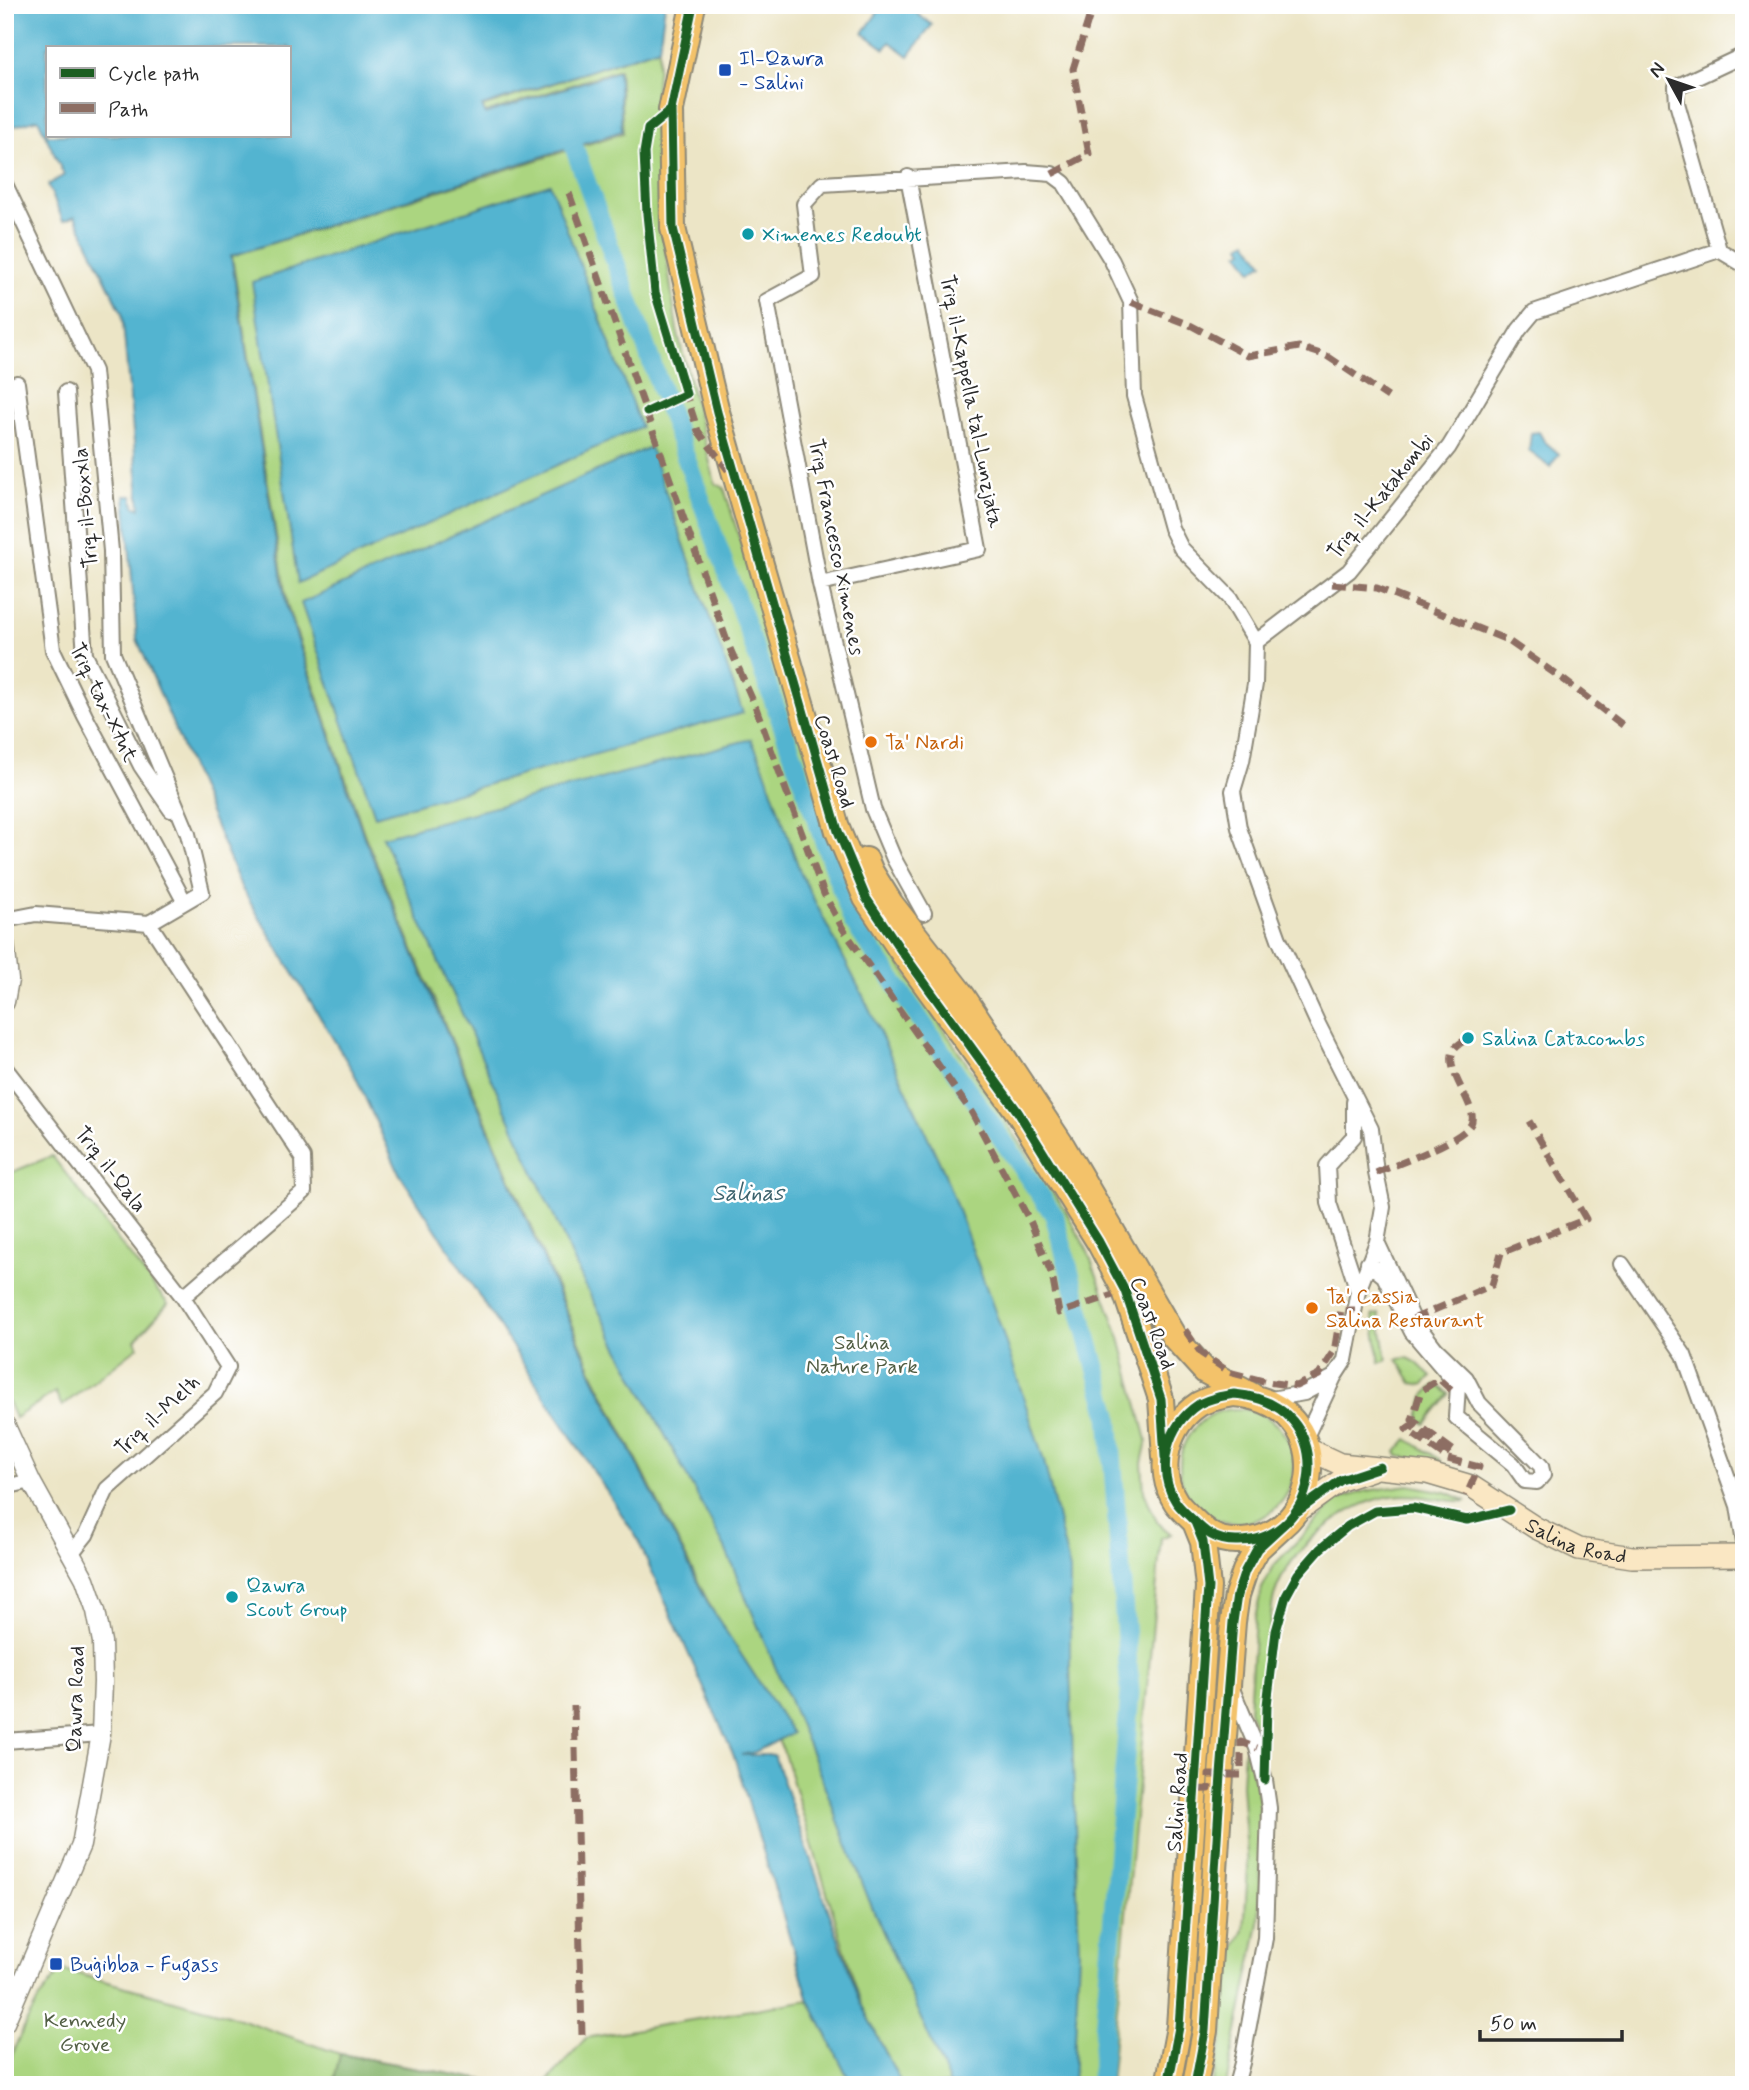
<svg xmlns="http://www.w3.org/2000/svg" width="1749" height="2090" viewBox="0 0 1749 2090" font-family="Mynerve,sans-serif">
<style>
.green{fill:#abd580;stroke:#6b8056;stroke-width:2}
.forest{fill:#88b66e;stroke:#5a704c;stroke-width:2}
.water{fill:#52b4d0;stroke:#3e707e;stroke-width:2;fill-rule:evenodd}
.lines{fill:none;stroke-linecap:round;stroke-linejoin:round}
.canal{stroke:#52b4d0;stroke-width:19}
.minor-casing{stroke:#8c8878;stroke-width:18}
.tertiary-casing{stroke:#8c8878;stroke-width:21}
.secondary-casing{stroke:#8c8878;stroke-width:24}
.trunk-casing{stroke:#8c8878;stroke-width:28}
.minor{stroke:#fff;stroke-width:14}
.tertiary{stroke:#fff;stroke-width:18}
.secondary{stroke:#fae7c3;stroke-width:21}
.trunk{stroke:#f3c26a;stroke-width:24}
.quiet{stroke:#8d6e63;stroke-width:7;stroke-dasharray:14 7;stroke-linecap:butt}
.cycleway-casing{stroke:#fff;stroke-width:13}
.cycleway{stroke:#1b5e20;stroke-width:9}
.transit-dot{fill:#1a4fb4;stroke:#fff;stroke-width:2.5}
.culture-dot{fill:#0f9aa8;stroke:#fff;stroke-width:2.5}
.food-dot{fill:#e8710a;stroke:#fff;stroke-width:2.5}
.labels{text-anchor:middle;stroke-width:5;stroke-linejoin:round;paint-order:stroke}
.transit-label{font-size:21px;fill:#164399;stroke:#fff;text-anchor:start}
.culture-label{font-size:21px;fill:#0d838f;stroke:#fff;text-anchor:start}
.street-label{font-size:21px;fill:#2b2b2b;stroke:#fff}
.food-label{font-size:21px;fill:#c56008;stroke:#fff;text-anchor:start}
.park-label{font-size:21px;fill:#515e44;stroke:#fff}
.water-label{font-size:23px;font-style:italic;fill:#3b626d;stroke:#fff}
</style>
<rect width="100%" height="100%" fill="#fff"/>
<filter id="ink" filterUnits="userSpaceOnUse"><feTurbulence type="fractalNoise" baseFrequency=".0143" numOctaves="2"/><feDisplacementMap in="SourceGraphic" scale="14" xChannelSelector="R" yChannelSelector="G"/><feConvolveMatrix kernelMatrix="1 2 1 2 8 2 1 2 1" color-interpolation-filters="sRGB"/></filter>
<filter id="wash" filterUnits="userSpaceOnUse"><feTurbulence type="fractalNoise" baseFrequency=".00686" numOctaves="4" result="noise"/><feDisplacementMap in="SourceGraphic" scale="28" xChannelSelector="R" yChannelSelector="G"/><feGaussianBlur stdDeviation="1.57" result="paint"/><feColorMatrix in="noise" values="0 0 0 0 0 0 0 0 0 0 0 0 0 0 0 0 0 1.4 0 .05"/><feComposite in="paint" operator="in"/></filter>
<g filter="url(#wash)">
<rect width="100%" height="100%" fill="#ece5c6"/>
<path class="green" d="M659 48 653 128H660L661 220 677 330 715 483 724 488 779 668 863 909 1066 1211 1088 1252 1120 1338 1147 1440 1142 1463 1144 1492 1157 1522 1171 1534 1161 1538 1110 2085H902L862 2006 783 1750 594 1375 365 836 287 604 232 256 623 133 619 69 485 113 483 107Z
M52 1156 168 1304 135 1340 138 1347 62 1406 55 1392 15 1418 5 1395V1175Z
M1379 1314 1387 1360 1380 1363 1373 1315Z
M1408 1358 1416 1362 1432 1377 1423 1385 1412 1383 1397 1359Z
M1436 1384 1449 1394 1425 1424 1419 1419 1424 1396Z
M1180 1466a57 57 0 1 1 114 0a57 57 0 1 1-114 0Z
M1407 1439 1441 1460 1438 1463 1398 1456 1396 1452Z
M1409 1485 1446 1492 1467 1501C1442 1503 1417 1492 1392 1496 1343 1504 1289 1549 1274 1596 1272 1604 1271 1614 1270 1623 1264 1660 1262 1698 1258 1735L1249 1710 1255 1618 1262 1588 1274 1565 1337 1500 1366 1491Z
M1247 1749 1259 1798 1261 1858 1259 1924 1226 2085H1212L1223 2038 1226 1967 1244 1930 1248 1867 1242 1785 1244 1750Z
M60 1969 225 2014 340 2054 511 2085H5C5 2063 26 2021 38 2001 45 1989 54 1982 60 1969Z
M809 2000 852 2085H544L586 2038Z"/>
<path class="forest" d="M340 2054 511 2085H333Z"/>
<path class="water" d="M5 5H665L659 48 482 106 485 114 618 71 622 131 231 256 286 605 364 837 593 1376 709 1605 792 1733 755 1752 741 1755H774L862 2006 902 2085H852L809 2000 734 1756 637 1538 399 1173 354 1073 242 889 137 639 125 496H132L135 507 140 508 122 313 75 216 63 221 48 185 64 175 38 119 5 129ZM289 47V135H47V47Z
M883 5H920L915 12 932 25 909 56 890 42 885 49 863 33Z
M550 184 641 427 298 583 252 282Z
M1247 241 1263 263 1252 271 1239 253 1244 250 1241 245Z
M1539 432 1544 441 1559 454 1550 467 1529 451 1531 433Z
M650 447 743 713 375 816 301 603Z
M751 739 763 765 801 874 864 998 944 1172 1000 1325 1044 1461 1070 1570V1664L1079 1952 1073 2085H950L869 1900 814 1759 725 1548 584 1283 382 837Z"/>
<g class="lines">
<path class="canal" d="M574 147 853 922 1054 1215 1109 1415 1130 1692 1100 2085"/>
</g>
</g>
<g filter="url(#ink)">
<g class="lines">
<g class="minor-casing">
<path id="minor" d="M5 184 94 371 111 551 113 654 188 834 202 892 149 923 36 914 5 920
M1719 250 1677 103 1676 87 1744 55
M17 383 53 650 85 716 184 901
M66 392 85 655 141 766 171 810
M820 584 979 549 908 177
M924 913 894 859 873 809 820 584 767 301 813 276 804 204 822 184 1026 172 1052 174 1064 183 1112 261 1131 302 1134 396 1171 528 1181 548 1230 598 1256 642
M149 923 303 1158 304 1192 183 1297
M5 1068 183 1297 228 1367 215 1393 107 1489 86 1535 70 1555
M1354 1102V1136L1327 1166 1329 1203 1358 1291
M1368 1263 1384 1276 1412 1332 1458 1386 1456 1417 1513 1464 1525 1481 1537 1482 1543 1475 1541 1466 1479 1403 1466 1378 1435 1348 1413 1319 1377 1242
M1622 1264 1684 1355 1738 1506 1744 1543
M1334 1377 1345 1360 1358 1291 1377 1242 1383 1207 1376 1173 1371 1129 1318 1024 1279 939 1239 828 1233 791 1242 761 1255 684 1256 642 1349 571 1449 447 1519 330 1534 312 1719 250 1744 265
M1266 1400 1304 1393 1334 1377 1305 1439
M5 1487 31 1481
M1232 1689 1257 1748 1265 1780 1269 1808 1265 1938 1242 2063 1236 2085
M5 1741 101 1734"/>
</g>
<g class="tertiary-casing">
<path id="tertiary" d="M5 943 9 980 5 1002
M5 1424 31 1481 85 1579 96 1611 102 1642 103 1682 101 1734 81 1845 5 2023"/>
</g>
<g class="secondary-casing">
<g id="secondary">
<path id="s1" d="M1308 1449 1340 1464 1427 1473 1471 1486 1536 1528 1579 1549 1632 1557 1744 1556"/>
<path d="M1294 1514 1341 1480 1371 1470"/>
</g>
</g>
<g class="trunk-casing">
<path id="trunk" d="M693 5 671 110 673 228 717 412 838 831 866 898 900 949 1018 1112 1099 1242 1125 1291 1161 1399 1165 1457
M866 860 871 872 891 904 962 995 1063 1147 1174 1337 1205 1371 1251 1395
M1234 1394C1344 1403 1323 1544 1236 1541 1215 1541 1205 1532 1191 1518 1186 1513 1180 1508 1176 1502 1155 1470 1167 1425 1199 1404 1210 1398 1222 1396 1234 1394Z
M1168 2085 1179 2027 1208 1587 1203 1542 1195 1522
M1195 2085 1205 2031 1221 1775 1233 1622 1237 1595 1245 1571 1257 1549 1282 1526"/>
</g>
<use href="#minor" class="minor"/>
<use href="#tertiary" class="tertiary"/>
<use href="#secondary" class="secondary"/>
<use href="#trunk" class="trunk"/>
<path class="quiet" d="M1052 174 1089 154 1073 69 1093 5
M569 193 728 644 756 708 824 894 843 929 972 1113 1031 1223 1052 1275 1059 1313 1113 1295
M1131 302 1192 326 1248 356 1299 347 1327 356 1388 397
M684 388 698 431 728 470
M1332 584 1377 588 1507 640 1564 680 1624 726
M1376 1173C1397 1164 1460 1142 1471 1124 1480 1107 1440 1068 1455 1048 1458 1044 1464 1041 1468 1038
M1413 1319 1492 1285 1501 1253 1586 1219 1529 1121
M1185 1330 1201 1353 1229 1372 1267 1382 1296 1386 1319 1375 1334 1352 1341 1310H1355
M1451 1390 1439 1379 1421 1391 1412 1420 1454 1451 1451 1454 1410 1426 1406 1429 1448 1459 1479 1467 1466 1496
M574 1706 582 2035
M1178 1790 1209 1789V1775H1241V1742L1257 1748"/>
<g class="cycleway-casing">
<path id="cycleway" d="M693 5 671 110 673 228 717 412 838 831 866 898 900 949 1018 1112 1099 1242 1125 1291 1161 1399 1165 1457
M647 412 686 394 655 292 647 214 644 153 648 129 671 110
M1234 1394C1344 1403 1323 1544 1236 1541 1215 1541 1205 1532 1191 1518 1186 1513 1180 1508 1176 1502 1155 1470 1167 1425 1199 1404 1210 1398 1222 1396 1234 1394Z
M1298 1511 1341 1480 1380 1467
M1265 1780 1267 1705 1276 1631 1286 1596 1298 1574 1320 1549 1348 1526 1375 1511 1413 1508 1467 1520 1509 1510
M1168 2085 1179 2027 1208 1587 1203 1542 1195 1522
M1195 2085 1205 2031 1221 1775 1233 1622 1237 1595 1245 1571 1257 1549 1282 1526"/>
</g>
<use href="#cycleway" class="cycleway"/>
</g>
</g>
<g class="transit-dot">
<rect x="718" y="63" width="14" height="14" rx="3.5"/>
<rect x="49" y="1957" width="14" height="14" rx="3.5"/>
</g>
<g class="culture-dot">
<circle cx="748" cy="234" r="7"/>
<circle cx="1468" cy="1038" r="7"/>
<circle cx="232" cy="1597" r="7"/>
</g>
<g class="food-dot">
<circle cx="871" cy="742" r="7"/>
<circle cx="1312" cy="1308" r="7"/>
</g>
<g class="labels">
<g class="transit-label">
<text x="739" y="65">Il-Qawra<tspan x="739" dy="24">- Salini</tspan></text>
<text x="70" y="1971">Buġibba - Fugass</text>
</g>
<g class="culture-label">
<text x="762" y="241">Ximenes Redoubt</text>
<text x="1482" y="1045">Salina Catacombs</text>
<text x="246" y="1592">Qawra<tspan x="246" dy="24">Scout Group</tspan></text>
</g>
<g class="street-label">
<text transform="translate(972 401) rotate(79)" y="7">Triq il-Kappella tal-Lunzjata</text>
<text transform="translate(1380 496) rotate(-51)" y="7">Triq il-Katakombi</text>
<text transform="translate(85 508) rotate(-95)" y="7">Triq il-Boxxla</text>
<text transform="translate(837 547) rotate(79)" y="7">Triq Francesco Ximenes</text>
<text transform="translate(104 702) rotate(64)" y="7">Triq tax-Xtut</text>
<text transform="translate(835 761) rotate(73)" y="7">Coast Road</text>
<text transform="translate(111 1169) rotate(52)" y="7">Triq il-Qala</text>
<text transform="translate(1153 1323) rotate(70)" y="7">Coast Road</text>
<text transform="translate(157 1415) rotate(-43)" y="7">Triq il-Melħ</text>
<text dy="7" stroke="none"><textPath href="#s1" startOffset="289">Salina Road</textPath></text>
<text transform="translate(75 1699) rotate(-88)" y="7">Qawra Road</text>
<text transform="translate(1177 1802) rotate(-86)" y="7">Salini Road</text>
</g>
<g class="food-label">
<text x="885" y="749">Ta' Nardi</text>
<text x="1326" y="1303">Ta' Cassia<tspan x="1326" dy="24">Salina Restaurant</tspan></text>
</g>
<g class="park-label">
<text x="862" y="1349">Salina<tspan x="862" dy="24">Nature Park</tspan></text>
<text x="85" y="2027">Kennedy<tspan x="85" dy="24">Grove</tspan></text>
</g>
<g class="water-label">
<text x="748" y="1200">Salinas</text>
</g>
</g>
<rect width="1749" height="2090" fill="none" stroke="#fff" stroke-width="28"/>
<rect x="46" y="46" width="245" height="91" fill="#ffffff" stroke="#aaaaaa" stroke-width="2"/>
<rect x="60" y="68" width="35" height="10" fill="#1b5e20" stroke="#aaaaaa" stroke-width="2"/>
<text x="108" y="80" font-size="21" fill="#2b2b2b">Cycle path</text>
<rect x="60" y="103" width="35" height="10" fill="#8d6e63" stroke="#aaaaaa" stroke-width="2"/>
<text x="108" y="116" font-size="21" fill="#2b2b2b">Path</text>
<g transform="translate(1669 80) rotate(310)" stroke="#ffffff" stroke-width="5" paint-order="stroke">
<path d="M0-5L12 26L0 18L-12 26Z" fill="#2b2b2b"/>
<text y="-10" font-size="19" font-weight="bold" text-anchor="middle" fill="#2b2b2b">N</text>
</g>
<path d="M1480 2030v10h142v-10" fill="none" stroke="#2b2b2b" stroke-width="3.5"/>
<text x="1490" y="2030" font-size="21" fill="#2b2b2b" stroke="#ffffff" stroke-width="5" paint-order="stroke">50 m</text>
</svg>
